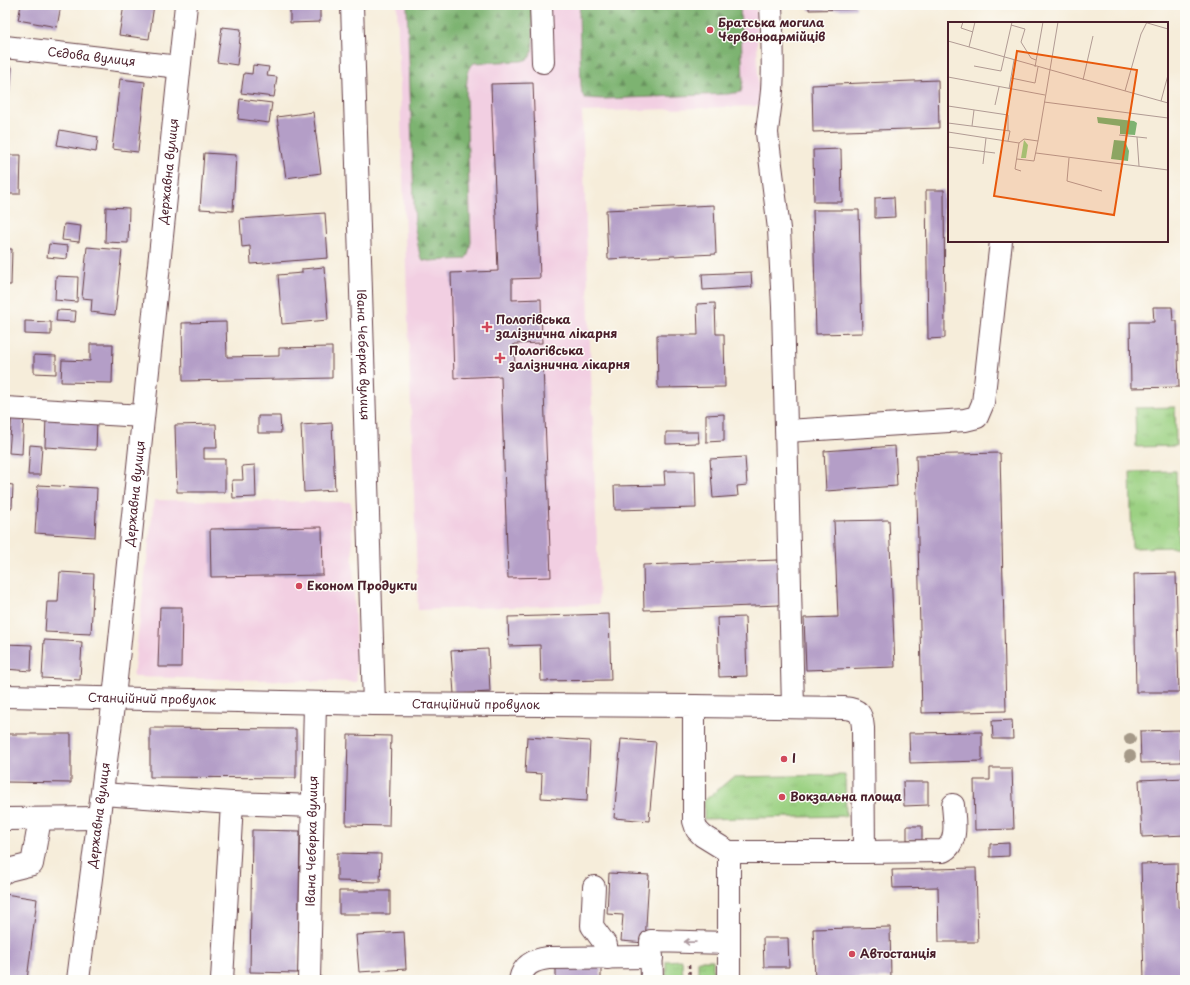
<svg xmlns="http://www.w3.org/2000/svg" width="1190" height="985" viewBox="0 0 1190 985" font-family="'Playpen Sans',sans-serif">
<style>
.built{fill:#f2cfe2}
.grass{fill:url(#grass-tufts);stroke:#737857}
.forest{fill:url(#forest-firs);stroke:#64694e}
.building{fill:#b49ec7}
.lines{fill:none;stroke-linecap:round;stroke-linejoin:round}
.minor-casing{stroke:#643e45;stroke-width:24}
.path{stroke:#643e45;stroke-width:2.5;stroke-dasharray:3 3;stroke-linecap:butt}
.minor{stroke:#fff;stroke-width:22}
.tree{fill:#a59988}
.oneway{stroke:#ae9aa0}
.poi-dot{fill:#d1495b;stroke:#fdfcf7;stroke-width:1.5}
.labels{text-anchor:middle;stroke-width:3;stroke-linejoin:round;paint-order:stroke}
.poi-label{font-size:12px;font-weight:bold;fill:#4a1f2b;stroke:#fdfcf7;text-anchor:start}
.street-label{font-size:12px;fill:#4a1f2b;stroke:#fdfcf7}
.inset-road{fill:none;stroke:#b19b94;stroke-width:1}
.view{fill:#e8590c;fill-opacity:0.15;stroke:#e8590c;stroke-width:2}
.inset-edge{fill:none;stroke:#4a1f2b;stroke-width:2}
</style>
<defs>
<pattern id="grass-tufts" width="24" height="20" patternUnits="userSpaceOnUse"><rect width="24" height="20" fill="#9cd183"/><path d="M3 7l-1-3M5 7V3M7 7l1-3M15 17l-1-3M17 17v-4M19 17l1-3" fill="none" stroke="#88b371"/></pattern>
<pattern id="forest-firs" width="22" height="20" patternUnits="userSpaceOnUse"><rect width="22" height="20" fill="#7db371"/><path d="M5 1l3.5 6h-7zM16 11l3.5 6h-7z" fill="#68915d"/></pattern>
</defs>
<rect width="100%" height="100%" fill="#fdfcf7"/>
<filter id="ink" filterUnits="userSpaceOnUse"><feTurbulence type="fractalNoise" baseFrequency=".025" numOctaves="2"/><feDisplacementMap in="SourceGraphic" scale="8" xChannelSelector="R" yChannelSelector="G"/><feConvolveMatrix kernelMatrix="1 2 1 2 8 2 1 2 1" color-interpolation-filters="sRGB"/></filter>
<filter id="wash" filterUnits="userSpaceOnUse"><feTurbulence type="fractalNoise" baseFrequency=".012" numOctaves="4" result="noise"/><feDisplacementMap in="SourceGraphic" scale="16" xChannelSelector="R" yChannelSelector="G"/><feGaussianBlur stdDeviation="0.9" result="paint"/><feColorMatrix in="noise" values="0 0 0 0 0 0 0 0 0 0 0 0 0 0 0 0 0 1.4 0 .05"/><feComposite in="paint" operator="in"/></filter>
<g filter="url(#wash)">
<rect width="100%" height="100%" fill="#f6edda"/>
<path class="built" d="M397 5H756L759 106 582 112 599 604 418 610Z
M154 500 351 502 357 682 133 677Z"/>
<path class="grass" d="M1175 407 1176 446 1136 447 1135 408Z
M1176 471 1178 547 1132 548 1130 472Z
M845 775 846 816 704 819V801L733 777Z
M682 960 683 980H666V961Z
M698 960H713V980H698Z"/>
<path class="forest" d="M407 5H531C532 16 536 48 530 57 527 60 525 60 521 61L474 63C465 70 467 88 466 98L471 242 468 255 465 259 429 261 423 260 420 256 415 229Z
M580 5H740L743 81 741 92 728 94 603 99 585 98 582 94 581 86 579 14Z"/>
<g id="blocks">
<path class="building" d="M21 5H61L57 27 18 20Z
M124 5H154L149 39 119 35Z
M290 5H320V22L290 23Z
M809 5H856V9L809 10Z
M222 27 241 29 237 65 217 62Z
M253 65 269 67 267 76 277 77 274 97 241 93 244 73 252 74Z
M5 66 12 67 10 93 5 92Z
M120 79 145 82 138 152 112 149Z
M938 80 939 128 813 132 812 85Z
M533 83 540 278 512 279V300L541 299 542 343 514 344 515 366 543 365 551 577 508 578 501 376 454 378 451 273 498 271 491 84Z
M240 99 272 103 269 123 238 119Z
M313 112 321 173 286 178 277 117Z
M60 130 98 137 96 152 57 145Z
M841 149 842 202H814L813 150Z
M204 153 236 155 233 211 200 209Z
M5 155H21L20 194H5Z
M926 190H944L945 338 928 339Z
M894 197 895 217 875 218V198Z
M714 205 716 254 608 259 606 210Z
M106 207 129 208 128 243 105 242Z
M813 210H859L862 333 816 334Z
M325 213 328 258 251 264 250 246 242 247 240 219Z
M64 224 81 226 79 242 62 240Z
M49 244 68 246 67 259 47 257Z
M87 247 122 250 115 315 91 312 92 299 82 298Z
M5 249H12L11 285H5Z
M324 267 328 320 282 324 278 275 302 273V269Z
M751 272 752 287 703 290 702 274Z
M56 276 78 277 77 302 55 300Z
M715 303 716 334H724L725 387 658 388 657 335H698L697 304Z
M1153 307H1172L1173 321H1177L1179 387 1131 388 1130 322H1154Z
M57 310 76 311 75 322 56 321Z
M25 321 51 322V335L25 334Z
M226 322 227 357 279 356V348L332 347V378L183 381 182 323Z
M90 344H113L112 383 61 382 62 360 90 361Z
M34 355 56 356V374L34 373Z
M12 412 24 413 22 454 9 453Z
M724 414V441L706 442V415Z
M258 416H280L281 433H258Z
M46 417 97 420 96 450 45 447Z
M332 423 335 490 304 492 301 425Z
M216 424 217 448H204V459H225V492H177L175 425Z
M666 432H698L699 443 666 444Z
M30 445 42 446 40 475H28Z
M895 446 897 486 826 491 824 451Z
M1000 453 1006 711 922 713 916 455Z
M745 457 747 485 737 486 738 496 713 498 710 459Z
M255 465 256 497 233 498 232 480H243L242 466Z
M664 471H695L696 508 615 510 614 486 665 485Z
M5 484 13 485 12 508 5 507Z
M38 485 97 488 95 537 35 533Z
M889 520 895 667 806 670 804 618 838 617 834 521Z
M322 527 323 575 211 577 210 529Z
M778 560 780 605 644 610 643 565Z
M60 572 94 574 91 634 45 632 47 602H58Z
M1176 573 1179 692H1136L1134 574Z
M160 607H182L181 667H158Z
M609 614 611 680 541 681 540 645 509 646 508 617Z
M745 617 747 676 719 677 717 618Z
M44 640 82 642 80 680 42 678Z
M5 644 32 645 31 671 5 669Z
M488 649 490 692 454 694 451 651Z
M1012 720 1013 739H993L992 721Z
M150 728 296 729V778L150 777Z
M1180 730 1181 762 1141 763 1140 731Z
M982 732V761L910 763 909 733Z
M5 734H71V783L5 782Z
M348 735 391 736 389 826 346 825Z
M527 737 590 741 587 801 541 798 542 774 525 773Z
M621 739 656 742 649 821 614 818Z
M990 768H1012L1014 829 975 830 974 780H990Z
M1185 778V835L1142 837 1139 780Z
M903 782H928V805L904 806Z
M907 826H922V840H907Z
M252 830 300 831 298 973 250 972Z
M1009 843V856L990 857V844Z
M337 853 381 854 380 882 337 881Z
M1177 863 1178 907H1185V953H1183V980H1144L1141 864Z
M976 868 978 942H939L938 887 893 888 892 870Z
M609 873 649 875 645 943 621 941 623 915 607 914Z
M339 891H390V914H339Z
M5 894 37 899 27 980H5Z
M890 927 891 978 815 980 813 929Z
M404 932 406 969 359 972 356 935Z
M763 938H788L789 967H764Z
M601 964V980H556V965Z"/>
</g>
</g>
<g filter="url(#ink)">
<use href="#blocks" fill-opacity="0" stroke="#643e45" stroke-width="1"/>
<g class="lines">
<g class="minor-casing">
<g id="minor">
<path id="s1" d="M352 5 374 704"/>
<path d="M541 5 543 62"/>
<path d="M771 5C772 33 774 62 772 90 771 104 768 119 767 133L779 229 783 307 793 707"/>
<path id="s2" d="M5 47 179 67"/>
<path d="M5 408 143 416"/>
<path d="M787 431 965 420 977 417 983 403 1001 241"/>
<path id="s3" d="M5 696 374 704 694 706V821L697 830 703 836 729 852V980"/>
<path d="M694 706 844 708C859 709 862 714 863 728L864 852"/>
<path d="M102 794 232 803 222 980"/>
<path d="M232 803 313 806"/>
<path d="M5 819 99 818"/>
<path d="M729 852H864L943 851C959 843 954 819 953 805"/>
<path d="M5 872 8 870 32 864 40 819"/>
<path d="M594 887 592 926 606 945 607 958"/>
<path id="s4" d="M78 980 114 698 186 5"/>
<path id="s5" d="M309 980 315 703"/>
<path d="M520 980C523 965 533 960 548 958L652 957"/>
<path d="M652 980 651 941 729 943"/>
</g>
</g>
<path class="path" d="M689 965 690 980"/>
<use href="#minor" class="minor"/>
</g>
<g class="tree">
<circle cx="1130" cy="739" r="6"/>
<circle cx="1130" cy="756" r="6"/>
</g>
<defs><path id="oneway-shaft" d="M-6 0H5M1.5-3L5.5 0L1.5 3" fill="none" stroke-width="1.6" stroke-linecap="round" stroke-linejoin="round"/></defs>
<use class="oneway" href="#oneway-shaft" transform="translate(690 942) rotate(-179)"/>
</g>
<g class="poi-dot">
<circle cx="710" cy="30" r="4"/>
<path d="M485 321h4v4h4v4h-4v4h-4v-4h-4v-4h4z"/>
<path d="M498 352h4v4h4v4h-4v4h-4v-4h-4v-4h4z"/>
<circle cx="299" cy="586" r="4"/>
<circle cx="784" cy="759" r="4"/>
<circle cx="782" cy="797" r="4"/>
<circle cx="852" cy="954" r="4"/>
</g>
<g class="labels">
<g class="poi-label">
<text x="718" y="27">Братська могила<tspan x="718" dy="14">Червоноармійців</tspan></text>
<text x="496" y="324">Пологiвська<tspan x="496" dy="14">залiзнична лiкарня</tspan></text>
<text x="509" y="355">Пологівська<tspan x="509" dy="14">залізнична лікарня</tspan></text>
<text x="307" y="590">Економ Продукти</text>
<text x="792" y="763">І</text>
<text x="790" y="801">Вокзальна площа</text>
<text x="860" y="958">Автостанція</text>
</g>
<g class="street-label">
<text dy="4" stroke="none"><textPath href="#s2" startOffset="87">Сєдова вулиця</textPath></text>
<text dy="4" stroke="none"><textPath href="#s4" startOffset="814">Державна вулиця</textPath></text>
<text dy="4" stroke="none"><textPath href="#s1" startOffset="350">Івана Чеберка вулиця</textPath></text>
<text dy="4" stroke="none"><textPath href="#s4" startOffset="490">Державна вулиця</textPath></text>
<text dy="4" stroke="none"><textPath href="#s3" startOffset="147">Станційний провулок</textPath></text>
<text dy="4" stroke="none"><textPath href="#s3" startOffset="471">Станційний провулок</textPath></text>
<text dy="4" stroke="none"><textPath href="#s4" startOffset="166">Державна вулиця</textPath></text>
<text dy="4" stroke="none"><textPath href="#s5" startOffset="139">Івана Чеберка вулиця</textPath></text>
</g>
</g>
<g transform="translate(948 22)">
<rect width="220" height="220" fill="#f6edda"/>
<path d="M76 118 80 123 78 136H73Z" fill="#9cd183"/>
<path d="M149 95 186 99 189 101 187 113 172 112V104L150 101ZM166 118 177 119 181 129 180 139 163 137Z" fill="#7db371"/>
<path class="inset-road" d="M15 0 13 6 25 10M196 0 220 7M63 3 77 7 73 20 83 36 88 38M0 19 220 81M21 25 27 0M26 44 53 49 64 0M87 45 95 0M0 55 97 73M63 56 87 61 90 45M135 58 145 14M61 67 66 38M177 69 193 12 199 0M213 79 220 53M96 80 220 96M47 83 51 65M0 84 60 93V109M0 101 62 109 60 119M24 104 26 88M0 110 71 121 76 117 90 119 110 0M171 113 199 116M189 115 191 144M71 121 67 147 73 149M0 125 47 131M88 131 220 148M121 136 119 159 154 169M69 137 86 139 90 119M35 142 38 116"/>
<path class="view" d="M69 29 189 48 166 193 46 174Z"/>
<rect width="220" height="220" class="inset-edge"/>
</g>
<rect width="1190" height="985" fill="none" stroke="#fdfcf7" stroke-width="20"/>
</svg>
